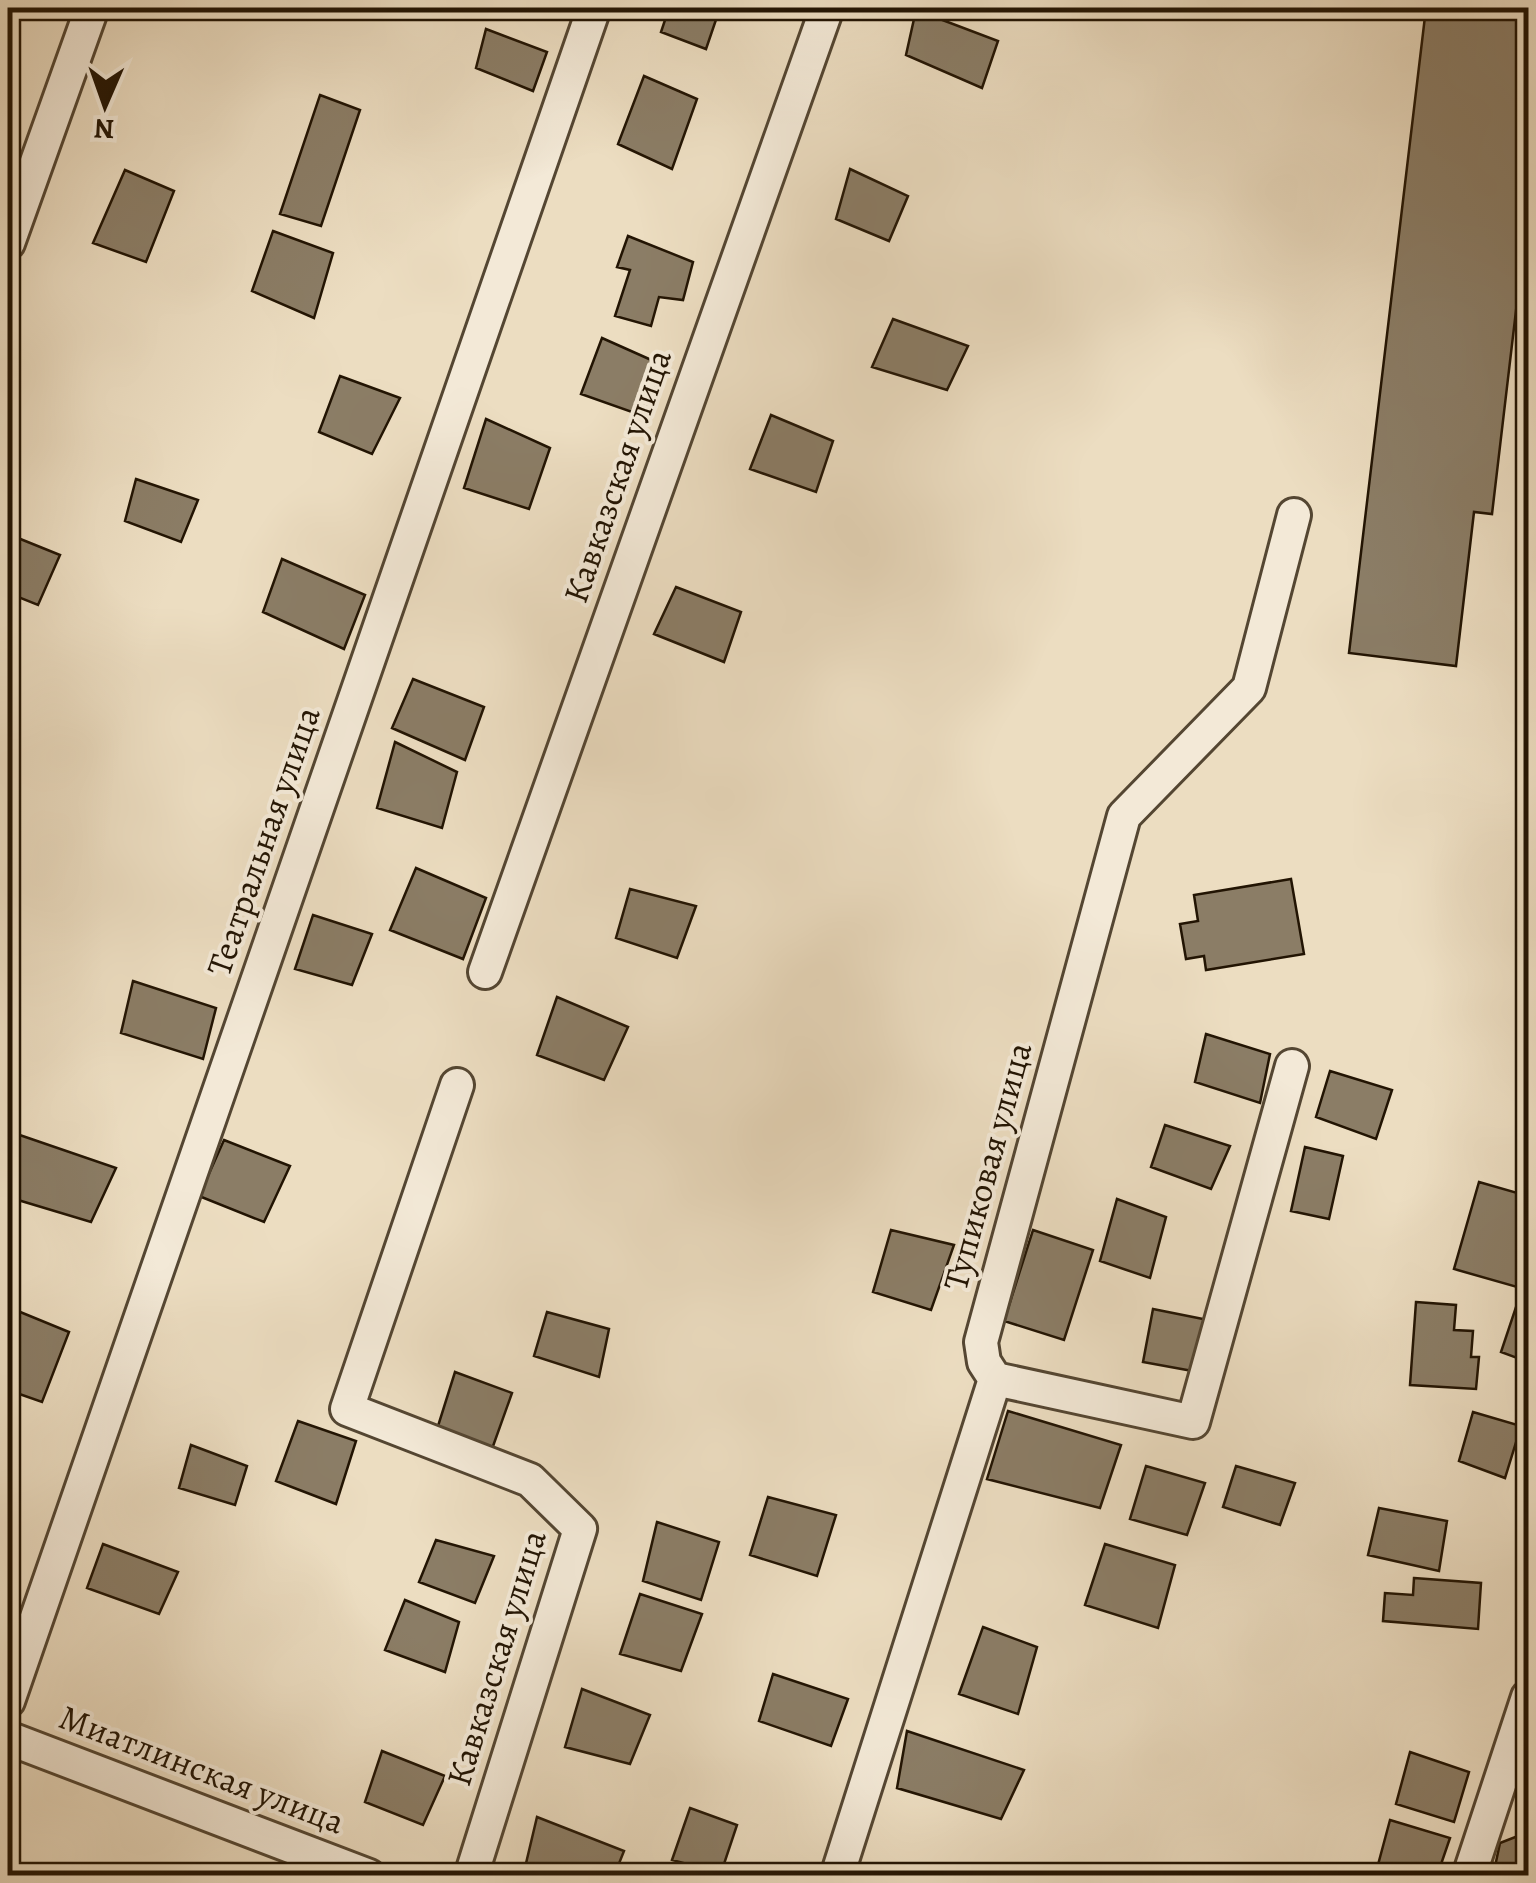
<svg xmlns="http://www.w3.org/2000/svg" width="1536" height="1883" viewBox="0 0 1536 1883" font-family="Alegreya,serif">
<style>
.building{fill:#8b7d66;stroke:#221403;stroke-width:2.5}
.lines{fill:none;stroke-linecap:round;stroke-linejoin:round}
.minor-casing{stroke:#544632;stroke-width:38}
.minor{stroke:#f3e9d7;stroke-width:32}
.labels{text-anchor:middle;stroke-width:8;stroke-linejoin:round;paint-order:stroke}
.street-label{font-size:35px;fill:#221403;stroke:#f3e9d7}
</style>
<rect width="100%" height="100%" fill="#ecddc1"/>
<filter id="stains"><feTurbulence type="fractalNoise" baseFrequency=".002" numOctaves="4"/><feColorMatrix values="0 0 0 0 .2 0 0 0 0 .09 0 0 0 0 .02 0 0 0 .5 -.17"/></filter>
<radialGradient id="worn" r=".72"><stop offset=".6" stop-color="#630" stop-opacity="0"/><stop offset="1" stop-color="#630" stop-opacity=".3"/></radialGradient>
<path class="building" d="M669 8H720L706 49 661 32Z
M1426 8H1528V209L1492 514 1474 512 1456 666 1349 653Z
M916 10 998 41 982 88 906 55Z
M486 29 547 52 533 91 476 68Z
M644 76 697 99 672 169 618 144Z
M320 95 360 110 321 226 280 214Z
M850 169 908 196 889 241 836 219Z
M125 170 174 191 146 262 93 243Z
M273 231 333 253 314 318 252 291Z
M628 236 693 262 683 300 659 297 651 326 615 316 630 270 617 267Z
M893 319 968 346 947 390 872 367Z
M602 338 667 367 646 417 581 394Z
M340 376 400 398 372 454 319 432Z
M771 415 833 441 816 492 750 469Z
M486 419 550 448 529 509 464 488Z
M136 479 198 500 181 542 125 521Z
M8 534 60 555 38 605 8 593Z
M282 559 365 595 344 649 263 612Z
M676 587 741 612 724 662 654 634Z
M413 679 484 707 465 760 392 728Z
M395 742 457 772 442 828 377 808Z
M416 868 486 898 463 959 390 930Z
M1291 879 1304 954 1206 970 1204 956 1186 959 1180 924 1198 921 1194 895Z
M630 889 696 906 677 958 616 938Z
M313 915 372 934 352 985 295 969Z
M133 981 216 1008 203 1059 121 1033Z
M557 997 628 1027 604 1080 537 1055Z
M1206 1034 1270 1054 1260 1103 1195 1082Z
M1330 1071 1392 1090 1376 1139 1316 1117Z
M1165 1125 1230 1146 1211 1189 1151 1167Z
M8 1131 116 1168 91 1222 8 1197Z
M224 1140 290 1166 264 1222 199 1196Z
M1305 1147 1343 1156 1329 1219 1291 1211Z
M1479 1182 1528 1196V1237L1521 1265 1528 1267V1290L1454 1269Z
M1117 1199 1166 1217 1150 1278 1100 1261Z
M891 1230 954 1245 931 1310 873 1292Z
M1033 1230 1093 1250 1064 1340 1004 1321Z
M1519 1298 1528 1301V1362L1501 1352Z
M1416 1302 1456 1305 1454 1330 1473 1331 1471 1357H1479L1476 1389 1410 1385Z
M8 1307 69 1332 42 1402 8 1390Z
M1153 1309 1208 1320 1198 1372 1143 1362Z
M547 1312 609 1329 599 1377 534 1356Z
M455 1372 512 1393 492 1449 438 1426Z
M1008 1411 1121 1445 1100 1508 987 1479Z
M1473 1412 1521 1426 1505 1478 1459 1461Z
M298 1421 356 1441 336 1504 276 1481Z
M191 1445 247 1466 235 1505 179 1488Z
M1146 1466 1205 1483 1187 1535 1130 1519Z
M1236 1466 1295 1483 1280 1525 1223 1507Z
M768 1497 836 1515 817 1576 750 1555Z
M1379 1508 1447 1521 1439 1571 1368 1555Z
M657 1522 719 1542 701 1600 643 1581Z
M436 1540 494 1556 475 1603 419 1582Z
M103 1544 178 1572 159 1614 87 1588Z
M1105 1544 1175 1565 1158 1628 1085 1605Z
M1414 1578 1481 1583 1478 1629 1383 1621 1385 1593 1413 1595Z
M640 1594 702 1614 681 1671 620 1654Z
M405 1600 459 1622 445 1672 385 1650Z
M983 1627 1037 1647 1018 1714 959 1694Z
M773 1674 848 1699 831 1746 759 1721Z
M582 1689 650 1715 630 1764 565 1747Z
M907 1731 1024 1770 1001 1819 897 1788Z
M382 1751 445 1776 423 1825 365 1802Z
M1410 1752 1469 1772 1454 1822 1396 1804Z
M1528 1760V1797L1517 1794Z
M690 1808 737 1825 721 1873 672 1860Z
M537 1817 624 1851 614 1876H523Z
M1390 1820 1450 1838 1437 1876H1375Z
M1528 1832V1876H1493L1500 1843Z"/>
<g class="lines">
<g class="minor-casing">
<path id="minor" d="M8 243 92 8
M485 972 827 8
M457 1085 347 1409 530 1480 580 1529 471 1876
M995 1379 1193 1422 1292 1066
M8 1701 594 8
M8 1738 369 1876
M837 1876 995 1379 984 1362 981 1342 1124 816 1249 688 1294 515
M1469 1876 1528 1697"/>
</g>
<use href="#minor" class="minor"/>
</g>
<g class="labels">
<g class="street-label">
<text transform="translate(617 476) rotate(-71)" y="12">Кавказская улица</text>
<text transform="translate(263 841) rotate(-71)" y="12">Театральная улица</text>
<text transform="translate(987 1166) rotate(-75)" y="12">Тупиковая улица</text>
<text transform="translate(496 1658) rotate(-73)" y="12">Кавказская улица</text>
<text transform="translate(202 1769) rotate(21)" y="12">Миатлинская улица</text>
</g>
</g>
<rect width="1536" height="1883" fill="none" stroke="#ecddc1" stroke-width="40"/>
<rect x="10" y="10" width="1516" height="1863" fill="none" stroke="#221403" stroke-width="5"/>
<rect x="20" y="20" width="1496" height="1843" fill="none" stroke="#221403" stroke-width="2.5"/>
<g transform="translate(105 105) rotate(182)" stroke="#f3e9d7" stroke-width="8" paint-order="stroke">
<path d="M0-8L18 38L0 25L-18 38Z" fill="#221403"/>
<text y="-15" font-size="28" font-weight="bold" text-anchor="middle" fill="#221403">N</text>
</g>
<rect width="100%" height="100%" filter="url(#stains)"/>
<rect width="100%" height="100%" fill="url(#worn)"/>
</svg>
